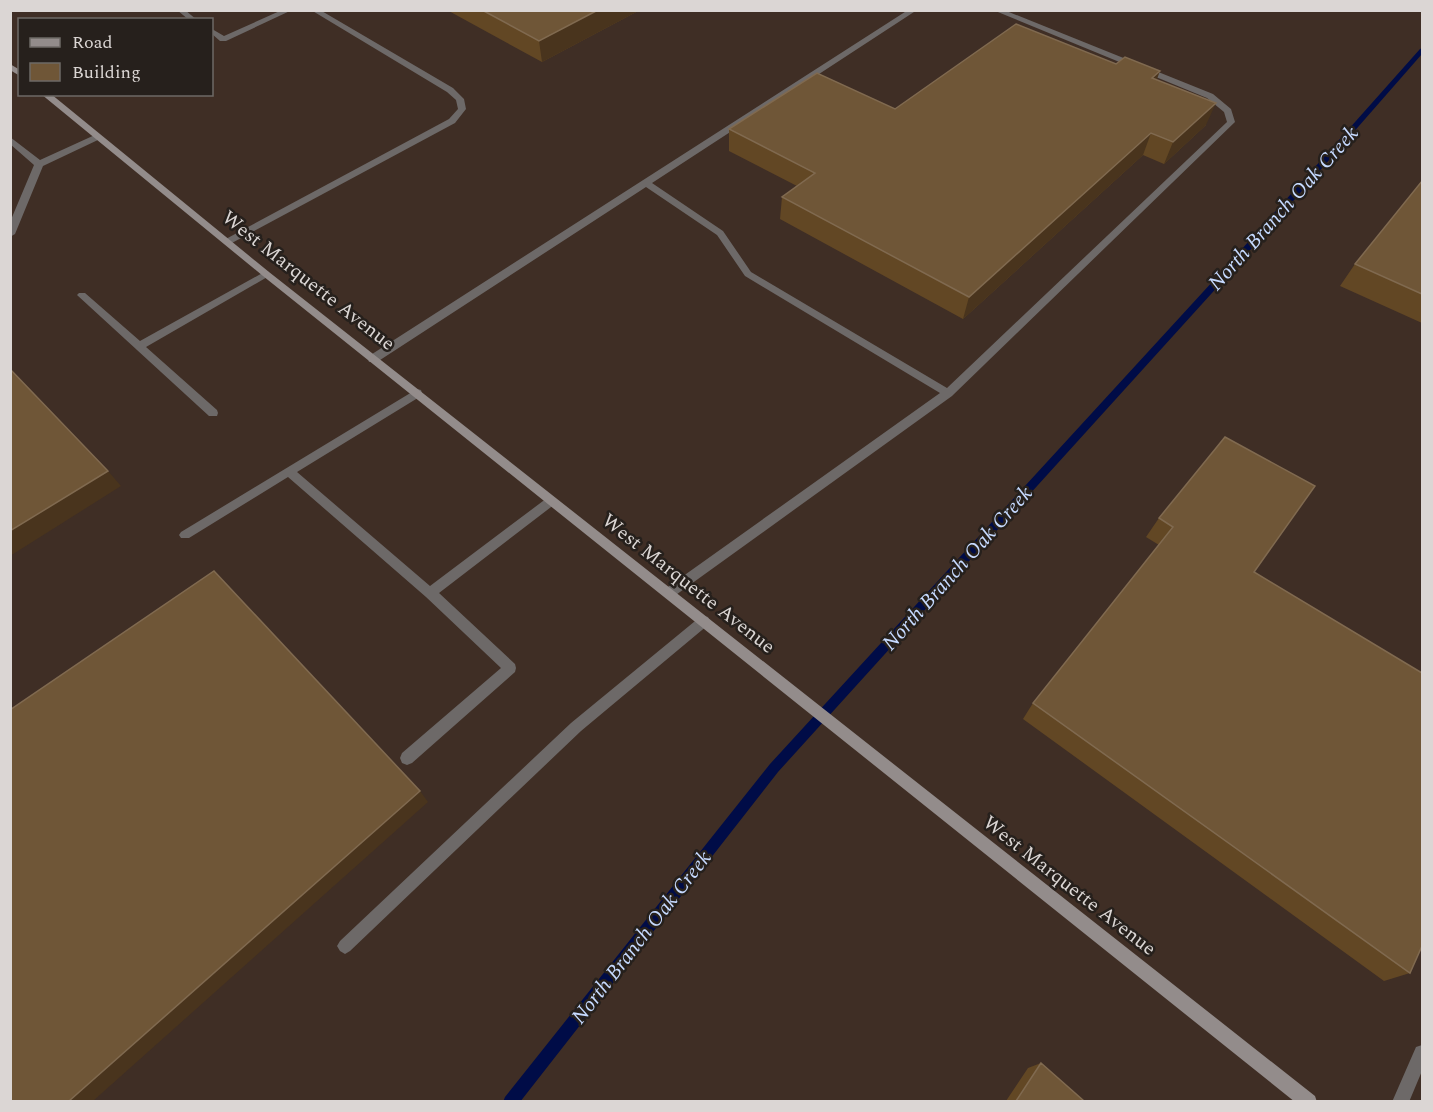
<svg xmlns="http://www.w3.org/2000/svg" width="1433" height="1112" viewBox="0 0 1433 1112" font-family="Spectral,serif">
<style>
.industrial{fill:#3f2e25;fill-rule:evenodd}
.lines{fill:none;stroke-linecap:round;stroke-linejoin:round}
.stream{fill:#000c47;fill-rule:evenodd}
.lane{fill:#6d6968;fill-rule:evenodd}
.secondary{fill:#938c8b;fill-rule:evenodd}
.wall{fill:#624724}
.shaded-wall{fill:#49341d}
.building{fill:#6f5637;stroke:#806a50;stroke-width:1.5}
.labels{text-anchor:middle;stroke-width:5;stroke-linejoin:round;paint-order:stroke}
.street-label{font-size:20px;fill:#dbd6d4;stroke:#26201c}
.water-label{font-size:21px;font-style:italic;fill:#c6daff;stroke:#26201c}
</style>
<rect width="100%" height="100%" fill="#302926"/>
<path class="industrial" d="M11 11H1422V1101H11ZM20 20H212V94H20Z"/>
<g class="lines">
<path class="stream" d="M1422 48V54L1231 272 778 772 520 1102H503L505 1097 770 764 1225 268 1420 49Z"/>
<path class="lane" d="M177 10H185L197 20H189Z
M282 10H292L226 41H220L212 34V29L224 36Z
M311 10H320L453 88 464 99 466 109 455 123 230 244H224V240L449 119 458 109 456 100 447 92Z
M908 10H917L652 183 723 231 751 272 947 388 1227 122 1224 112 1207 98 993 10H1004L1213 94 1231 109 1235 122 952 396 673 597 669 598 665 597 663 593 665 589 940 393 745 276 717 235 646 187 377 362H369L368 359 369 356Z
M97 134 101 137 100 139 43 166 15 234 10 237V222L34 165 10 144V137L40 160Z
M266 271 269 272V276L146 347 217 410 218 413 217 416H209L77 295 79 293H85L140 341Z
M417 389 421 390 422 393 421 396 297 472 430 586 547 498 551 496 557 501 555 504 439 593 515 664 516 668 515 672 412 763 407 765 402 763 400 758 402 753 501 668 426 597 288 477 189 538H181L179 535 181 532Z
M704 616 708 617 710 621 708 625 581 731 350 951 345 954 340 951 337 946 340 941 571 723 700 617Z
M1422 1045V1071L1409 1102H1392L1416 1047Z"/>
<path class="secondary" d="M10 64 20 70V76L10 70Z
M41 94H51L269 272 1315 1096 1317 1102H1295L263 276Z"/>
</g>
<path class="wall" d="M447 10H640L542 62Z
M1157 80 1206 125 1164 164 1143 155 963 319 780 219 782 197 797 186 729 151V129L895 109Z
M1422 181V323L1340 286 1355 264Z
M1159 518 1254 572 1410 973 1384 981 1023 719 1033 703 1159 545 1146 537Z
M1041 1063 1084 1101H1006L1028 1068Z"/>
<path class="shaded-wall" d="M598 10H640L542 62 539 41Z
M1160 71 1152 92V78Z
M1216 103 1206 125 1164 164 1173 142Z
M1151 133 1143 155 963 319 969 297Z
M108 471 121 486 10 556V531Z
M420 791 428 802 93 1101H69Z"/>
<path class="building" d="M482 10H598L539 41Z
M1016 24 1116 64 1125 57 1160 71 1152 78 1216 103 1173 142 1151 133 969 297 782 197 815 173 729 129 817 73 895 109Z
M1422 181V294L1355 264Z
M10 369 108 471 10 531Z
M1225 437 1315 486 1254 572 1422 673V946L1410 973 1033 703 1173 527 1159 518Z
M214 571 420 791 69 1101H10V710Z
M1041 1063 1084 1101H1016Z"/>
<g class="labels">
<g class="street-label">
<text transform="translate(309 280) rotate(38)" y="7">West Marquette Avenue</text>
<text transform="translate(689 583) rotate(38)" y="7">West Marquette Avenue</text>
<text transform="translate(1070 885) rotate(38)" y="7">West Marquette Avenue</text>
</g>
<g class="water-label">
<text transform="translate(1283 208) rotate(-48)" y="7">North Branch Oak Creek</text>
<text transform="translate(957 568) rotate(-48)" y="7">North Branch Oak Creek</text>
<text transform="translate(641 937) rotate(-52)" y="7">North Branch Oak Creek</text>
</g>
</g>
<rect width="1433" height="1112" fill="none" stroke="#dbd6d4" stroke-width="24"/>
<rect x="18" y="18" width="195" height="78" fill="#26201c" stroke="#6e6966" stroke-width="1.5"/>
<rect x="30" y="38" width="30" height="9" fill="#938c8b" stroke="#6e6966" stroke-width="1.5"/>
<text x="72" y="48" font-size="18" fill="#dbd6d4">Road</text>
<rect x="30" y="63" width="30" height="18" fill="#6f5637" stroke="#6e6966" stroke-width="1.5"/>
<text x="72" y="78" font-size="18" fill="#dbd6d4">Building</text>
</svg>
